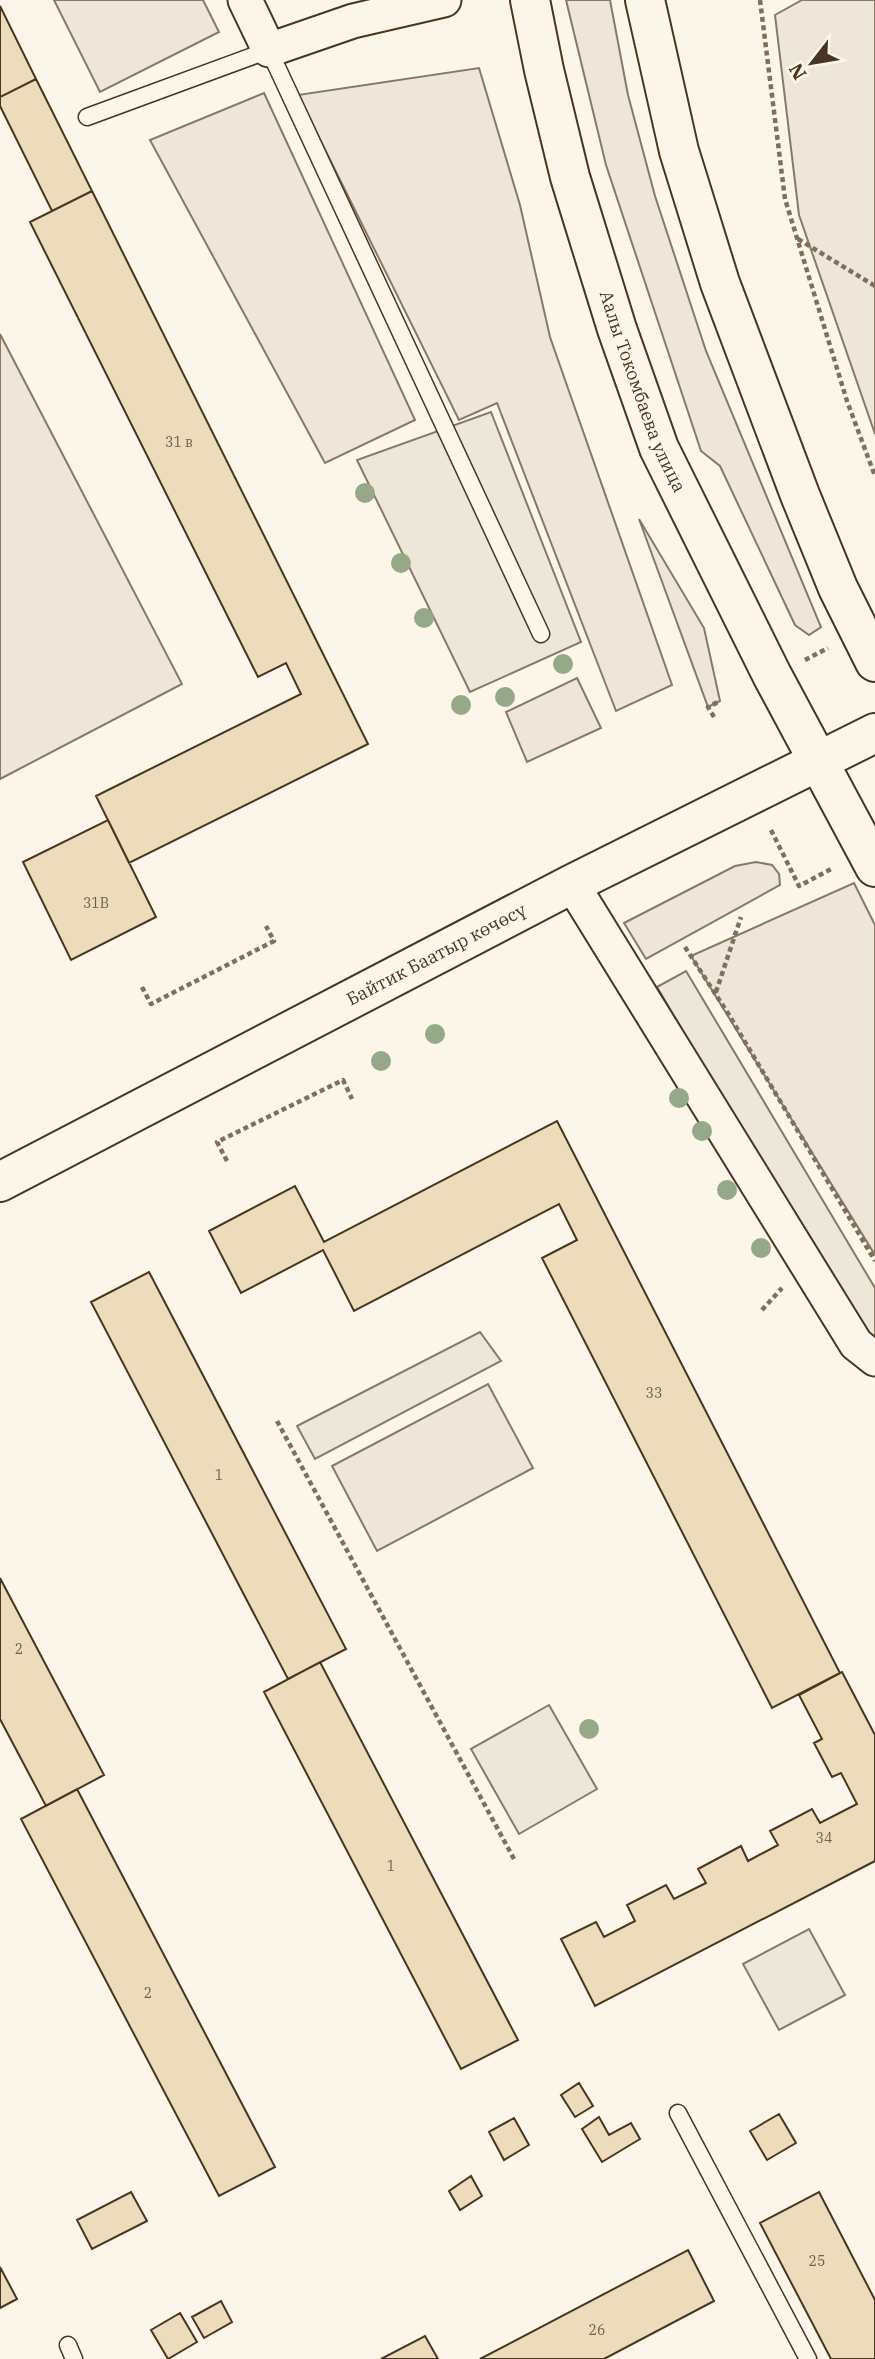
<svg xmlns="http://www.w3.org/2000/svg" width="875" height="2359" viewBox="0 0 875 2359" font-family="'IBM Plex Serif',serif">
<style>
.green{fill:#ede6d9;stroke:#887966;stroke-width:2}
.parking{fill:#ede7d9;stroke:#887966;stroke-width:2}
.building{fill:#ecdcbc;stroke:#4a3520;stroke-width:2}
.lines{fill:none;stroke-linecap:round;stroke-linejoin:round}
.service-casing{stroke:#4a3520;stroke-width:19}
.minor-casing{stroke:#4a3520;stroke-width:37}
.primary-casing{stroke:#4a3520;stroke-width:42}
.path{stroke:#7f6f5c;stroke-width:4.5;stroke-dasharray:5 3.5;stroke-linecap:butt}
.service{stroke:#fbf6e9;stroke-width:16}
.minor{stroke:#fbf6e9;stroke-width:33}
.primary{stroke:#fbf6e9;stroke-width:38}
.tree{fill:#96a887}
.labels{text-anchor:middle;stroke-width:5;stroke-linejoin:round;paint-order:stroke}
.number-label{font-size:14px;fill:#725f47}
.street-label{font-size:18px;fill:#4a3520;stroke:#fbf6e9}
</style>
<rect width="100%" height="100%" fill="#fbf6e9"/>
<path class="green" d="M54 0H203L219 32 100 92Z
M566 0H610L628 95 655 196 706 351 821 627 809 635 795 625 720 466 701 451 606 165Z
M802 0H875V434L799 215 775 15Z
M479 68 520 205 550 337 672 685 616 711 497 403 459 420 298 95Z
M264 93 415 420 325 463 150 140Z
M0 334 182 684 0 779Z
M639 519 704 628 720 701 708 707Z
M577 678 601 728 527 762 506 712Z
M756 862 772 865 779 874 780 885 646 959 624 923 735 866Z
M854 883 875 925V1255L691 956Z
M488 1384 533 1468 377 1551 332 1466Z"/>
<path class="parking" d="M491 412 581 642 470 692 357 460Z
M686 971 875 1288V1346L869 1349 657 987Z
M480 1332 501 1361 315 1459 297 1426Z
M549 1705 597 1789 519 1834 471 1749Z
M809 1929 845 1995 779 2030 743 1964Z"/>
<path class="building" d="M0 6 36 79 0 97Z
M36 79 92 191 52 211 0 106V97Z
M92 191 368 744 129 863 96 796 301 694 286 663 258 677 30 222Z
M108 820 156 917 71 960 23 862Z
M557 1121 840 1673 772 1708 542 1258 577 1240 559 1204 354 1311 323 1250 241 1293 209 1231 295 1186 324 1242Z
M149 1272 346 1649 288 1679 91 1302Z
M0 1578 104 1775 46 1806 0 1719Z
M320 1662 518 2040 461 2069 264 1692Z
M842 1672 875 1735V1861L595 2006 561 1939 596 1922 604 1937 635 1921 627 1905 666 1885 674 1899 706 1883 698 1869 741 1846 748 1861 778 1845 770 1831 812 1809 820 1823 857 1804 841 1773 832 1777 814 1743 822 1739 799 1695Z
M77 1789 275 2167 219 2196 21 1819Z
M579 2083 593 2106 575 2117 561 2095Z
M779 2114 796 2143 767 2160 750 2131Z
M599 2117 609 2135 631 2123 640 2139 602 2162 582 2129Z
M514 2118 529 2145 504 2160 489 2132Z
M471 2176 482 2196 460 2210 449 2191Z
M131 2192 147 2221 92 2249 77 2220Z
M819 2192 875 2300V2359H831L760 2223Z
M688 2250 714 2301 604 2359H480Z
M0 2267 17 2299 0 2308Z
M221 2301 232 2322 204 2338 192 2317Z
M180 2313 197 2342 168 2359 151 2330Z
M425 2336 438 2359H381Z"/>
<g class="lines">
<g class="service-casing">
<path id="service" d="M87 117 269 50 541 634
M678 2113 808 2359
M68 2345 74 2359"/>
</g>
<g class="minor-casing">
<path id="minor" d="M245 0 269 50 353 21 444 0
M572 884 856 1344 875 1359"/>
</g>
<g class="primary-casing">
<g id="primary">
<path id="s1" d="M530 0 544 70 570 177 617 329 659 448 772 675 875 867"/>
<path d="M645 0 679 151 720 283 800 495 838 588 875 662"/>
<path id="s2" d="M0 1182 572 884 875 733"/>
</g>
</g>
<path class="path" d="M760 0 785 199 847 401 875 476
M798 239 875 286
M805 660 828 648
M714 717 708 707 720 701
M771 830 799 886 833 868
M685 947 729 1015 875 1261
M142 987 151 1004 274 941 266 926
M716 992 741 917
M227 1161 217 1142 343 1080 352 1099
M762 1310 782 1288
M277 1421 514 1859"/>
<use href="#service" class="service"/>
<use href="#minor" class="minor"/>
<use href="#primary" class="primary"/>
</g>
<g class="tree">
<circle cx="365" cy="493" r="10"/>
<circle cx="401" cy="563" r="10"/>
<circle cx="424" cy="618" r="10"/>
<circle cx="563" cy="664" r="10"/>
<circle cx="505" cy="697" r="10"/>
<circle cx="461" cy="705" r="10"/>
<circle cx="435" cy="1034" r="10"/>
<circle cx="381" cy="1061" r="10"/>
<circle cx="679" cy="1098" r="10"/>
<circle cx="702" cy="1131" r="10"/>
<circle cx="727" cy="1190" r="10"/>
<circle cx="761" cy="1248" r="10"/>
<circle cx="589" cy="1729" r="10"/>
</g>
<g class="labels">
<g class="number-label">
<text x="179" y="447">31 в</text>
<text x="96" y="908">31В</text>
<text x="654" y="1398">33</text>
<text x="219" y="1480">1</text>
<text x="19" y="1654">2</text>
<text x="824" y="1843">34</text>
<text x="391" y="1871">1</text>
<text x="148" y="1998">2</text>
<text x="817" y="2266">25</text>
<text x="597" y="2335">26</text>
</g>
<g class="street-label">
<text dy="6" stroke="none"><textPath href="#s1" startOffset="408">Аалы Токомбаева улица</textPath></text>
<text dy="6" stroke="none"><textPath href="#s2" startOffset="492">Байтик Баатыр көчөсү</textPath></text>
</g>
</g>
<g transform="translate(812 63) rotate(239)" stroke="#fbf6e9" stroke-width="5" paint-order="stroke">
<path d="M0-5L12 26L0 18L-12 26Z" fill="#4a3520"/>
<text y="-10" font-size="19" font-weight="bold" text-anchor="middle" fill="#4a3520">N</text>
</g>
</svg>
